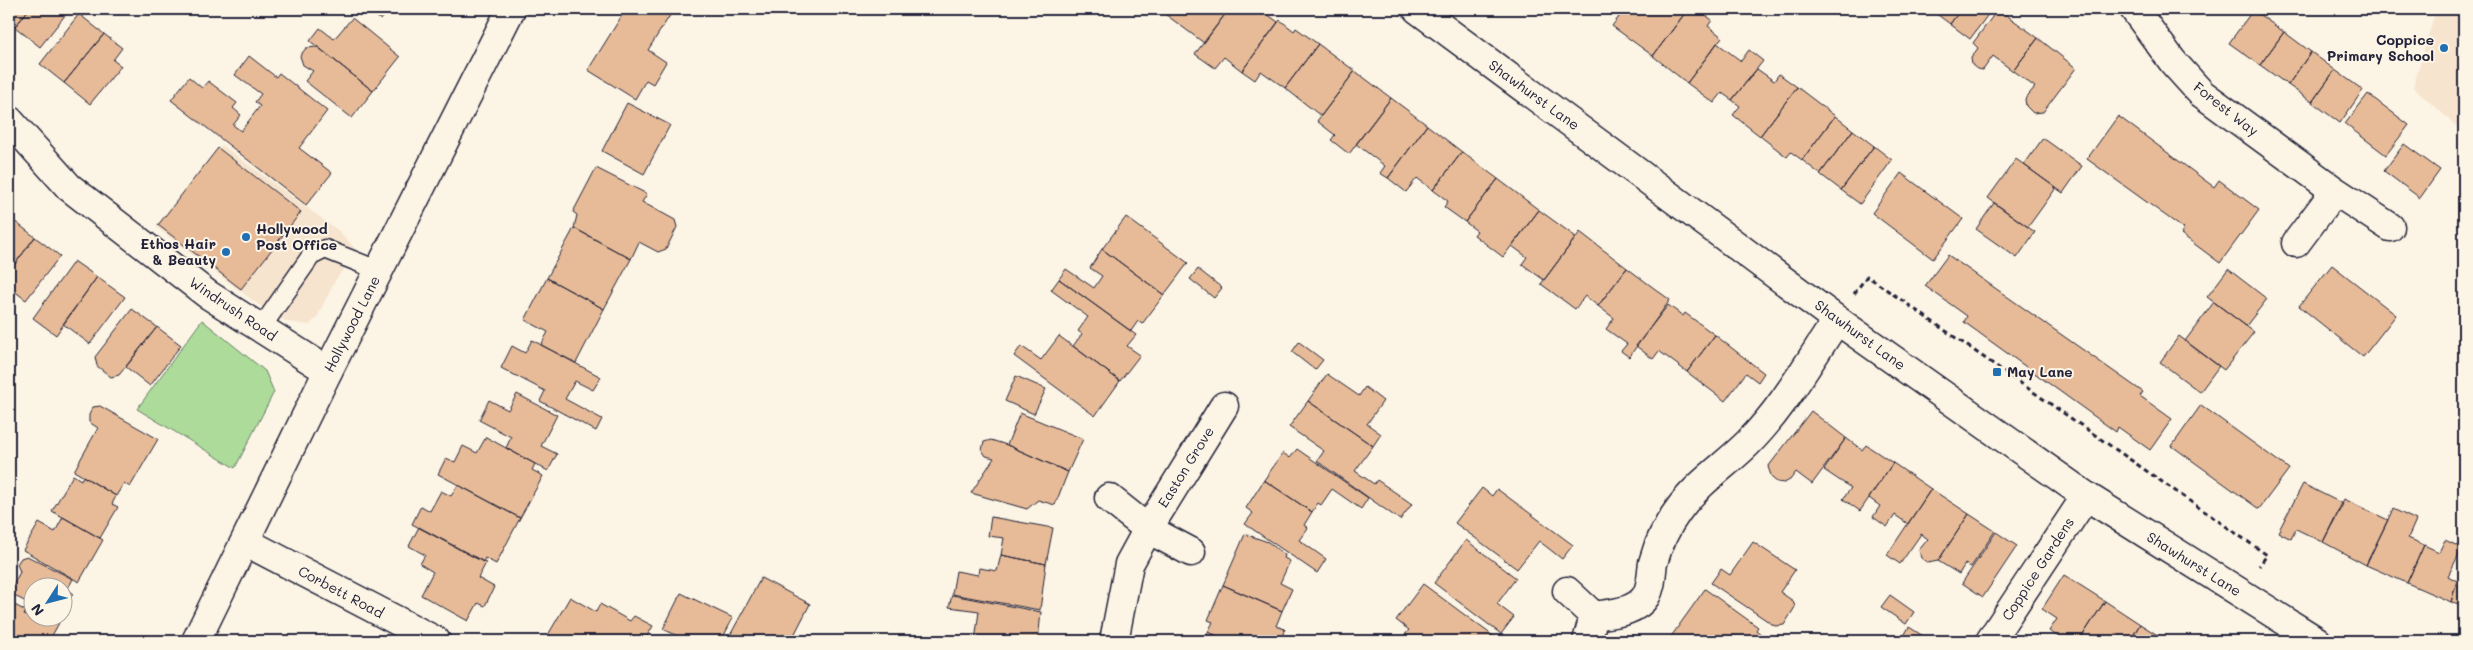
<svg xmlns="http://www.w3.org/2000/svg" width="2473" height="650" viewBox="0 0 2473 650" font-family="Mali,sans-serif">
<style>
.built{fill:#f6e4ce}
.green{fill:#addb9a;stroke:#687e6a}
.building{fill:#e7bb97;stroke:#22223b}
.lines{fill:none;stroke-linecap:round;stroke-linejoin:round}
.service-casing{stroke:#22223b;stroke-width:21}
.minor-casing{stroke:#22223b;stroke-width:31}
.tertiary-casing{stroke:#22223b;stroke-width:31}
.path{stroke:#22223b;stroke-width:3;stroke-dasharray:5 4;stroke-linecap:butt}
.service{stroke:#fcf5e5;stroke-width:18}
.minor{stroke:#fcf5e5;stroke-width:28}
.tertiary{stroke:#fcf5e5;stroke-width:28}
.poi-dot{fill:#1f6fb2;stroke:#fcf5e5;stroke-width:2}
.labels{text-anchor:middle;stroke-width:4;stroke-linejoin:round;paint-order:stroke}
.poi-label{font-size:14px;font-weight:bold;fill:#22223b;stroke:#fcf5e5;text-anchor:end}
.street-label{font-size:14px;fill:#22223b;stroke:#fcf5e5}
</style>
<rect width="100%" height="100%" fill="#fcf5e5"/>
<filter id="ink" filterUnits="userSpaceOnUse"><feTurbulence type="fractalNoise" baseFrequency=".02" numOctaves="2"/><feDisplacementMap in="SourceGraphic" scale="10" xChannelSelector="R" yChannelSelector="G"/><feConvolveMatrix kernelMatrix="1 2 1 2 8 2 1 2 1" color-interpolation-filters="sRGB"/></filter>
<g filter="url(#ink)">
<path class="built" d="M2436 9H2464V133L2413 87Z
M222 145 340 232 358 252 336 279 316 319 309 325 288 322 272 315 156 227Z"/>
<path class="green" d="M202 320 265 371 274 392 235 468 137 409Z"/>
<path class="building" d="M9 9H29L15 27 9 22Z
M29 9H70L40 47 15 27Z
M367 9H390L381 20Z
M626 9H674L648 50 666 62 653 84 646 80 635 99 588 70Z
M1169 9H1229L1204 43 1165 14Z
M1229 9H1260L1278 22 1242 71 1224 57 1215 68 1195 54Z
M1625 9H1688L1653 56 1612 26Z
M1688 9H1698L1712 20 1708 26 1722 37 1687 83 1653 56Z
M1930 9H1961L1950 24Z
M1961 9H1992L1970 39 1950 24Z
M1998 9 2038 38 2013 71 1993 56 1983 70 1977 69 1972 65 1971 58 1978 48 1973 43Z
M2253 10 2284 32 2260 65 2229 43Z
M79 14 104 34 64 83 40 64Z
M352 18 400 57 373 91 310 41 320 28 334 39Z
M1280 20 1294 31 1296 28 1318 44 1285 88 1261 71 1255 80 1242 71Z
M2284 32 2311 52 2288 85 2260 65Z
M104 34 122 48 113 60 121 66 90 104 64 83Z
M2038 38 2076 68 2043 112 2033 113 2026 106 2025 99 2035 87 2013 71Z
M1717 43 1741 61 1749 50 1763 61 1732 100 1722 93 1714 103 1687 83Z
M1318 44 1355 71 1321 116 1285 88Z
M318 47 373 91 352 118 305 81 313 71 303 65 300 56 306 48Z
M2311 52 2335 70 2312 102 2288 85Z
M249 56 276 77 279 73 327 111 299 148 332 173 306 205 171 100 189 77 202 88 208 81 237 103 233 108 241 115 233 125 241 131 260 106 255 102 261 94 235 75Z
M1757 69 1774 81 1779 74 1797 87 1760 136 1733 115 1740 106 1732 100Z
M2335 70 2363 90 2340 123 2312 102Z
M1355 71 1391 98 1349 154 1331 140 1335 135 1317 121Z
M1797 87 1835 116 1802 160 1791 152 1787 157 1760 136Z
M2368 94 2409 125 2386 155 2345 124Z
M1391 98 1427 125 1388 178 1380 173 1385 166 1356 144Z
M627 103 670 125 644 174 602 151Z
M1835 116 1853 130 1820 174 1802 160Z
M2118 116 2214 187 2219 180 2259 210 2220 263 2181 234 2184 229 2087 159Z
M1427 125 1462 152 1433 190 1417 178 1406 192 1388 178Z
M1853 130 1874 146 1841 190 1820 174Z
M2043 138 2082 166 2063 193 2024 165Z
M2404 144 2440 170 2420 198 2384 171Z
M1874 146 1892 160 1860 204 1841 190Z
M218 148 301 212 241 289 158 225Z
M1462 152 1498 179 1465 222 1444 207 1448 201 1433 190Z
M2016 159 2056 188 2028 227 1988 198Z
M596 168 647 194 642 202 675 220 677 227 666 249 658 252 639 242 631 259 574 228 577 215 573 212Z
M1901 173 1963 219 1933 259 1872 213Z
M1498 179 1539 210 1503 257 1474 235 1477 231 1465 222Z
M1994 203 2035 232 2017 258 1976 229Z
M1539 210 1576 237 1544 280 1522 264 1527 257 1512 246Z
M9 217 35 237 9 272Z
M1126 217 1188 263 1164 295 1102 249Z
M574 228 631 259 604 309 547 278Z
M1580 232 1627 268 1598 306 1585 296 1575 309 1541 284Z
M35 237 60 256 26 300 9 287V272Z
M1102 249 1164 295 1142 324 1138 321 1131 331 1059 279 1066 269 1094 288 1102 276 1090 268Z
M1948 255 2143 392 2140 396 2172 419 2150 450 2118 427 2116 432 1964 322 1967 316 1925 286Z
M74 261 97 277 56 335 33 318Z
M2332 265 2396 315 2363 357 2299 306Z
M1627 268 1670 300 1629 357 1621 351 1627 344 1606 329 1614 318 1598 306Z
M1198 269 1222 288 1214 298 1190 279Z
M2228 269 2267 299 2246 326 2207 297Z
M97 277 125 297 90 344 63 324Z
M547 278 604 309 576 363 541 345 548 332 525 320Z
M1059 279 1136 335 1127 346 1140 355 1120 381 1073 346 1082 334 1078 331 1088 317 1051 290Z
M2214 302 2254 332 2224 370 2185 341Z
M1668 305 1683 316 1685 313 1715 335 1687 372 1659 351 1653 359 1636 346Z
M132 309 157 327 119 375 111 377 97 366 95 357Z
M157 327 181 345 150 386 126 367Z
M1715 335 1764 373 1758 382 1746 373 1725 401 1687 372Z
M1059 336 1120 381 1095 416 1014 356 1021 346 1041 360Z
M2179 336 2219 366 2200 392 2160 362Z
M532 340 601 377 593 390 575 381 565 399 602 419 596 431 540 401 545 391 501 368 512 346 525 353Z
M1299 342 1323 360 1315 370 1292 352Z
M1327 374 1359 396 1365 387 1383 401 1367 424 1381 434 1373 446 1308 401Z
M1016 376 1046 389 1034 414 1005 401Z
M517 394 557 415 541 446 557 454 548 471 506 448 511 437 479 420 489 400 508 410Z
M1308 401 1373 446 1355 471 1374 484 1377 480 1412 504 1400 520 1317 461 1324 451 1289 427Z
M2201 405 2289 469 2259 509 2172 446Z
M100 406 158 439 130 487 124 483 116 496 74 471 98 428 89 422V415L93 407Z
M1811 411 1846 438 1812 484 1796 472 1790 480 1784 483 1777 482 1772 478 1768 467Z
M1020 413 1083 439 1068 472 1007 445Z
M486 437 535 464 532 470 543 476 520 518 438 474 446 458 455 462 463 446 477 453Z
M1846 438 1862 450 1866 445 1893 463 1860 511 1843 499 1851 488 1824 470Z
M991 440 1007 445 1068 472 1055 505 1038 500 1027 509 971 493 994 458 986 456 982 450 984 442Z
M1297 449 1368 498 1361 509 1332 489 1321 505 1318 503 1312 512 1264 480 1283 453 1290 458Z
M1893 463 1931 489 1908 524 1895 515 1887 527 1873 517 1880 506 1869 498Z
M73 475 81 480 83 476 116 496 112 504 118 507 100 538 52 511Z
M1264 480 1312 512 1304 525 1308 528 1299 540 1326 559 1317 573 1245 524 1253 513 1246 508Z
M2303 484 2343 504 2323 542 2296 529 2291 539 2278 532Z
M458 485 520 518 496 564 485 558 483 562 412 524 421 506 430 511 441 491 451 496Z
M1482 488 1492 496 1497 489 1573 545 1562 559 1539 541 1517 569 1455 523Z
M1931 489 1969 514 1938 561 1928 563 1921 558 1919 550 1928 539 1921 534 1900 564 1887 555Z
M2344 499 2388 520 2366 565 2323 542Z
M2393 509 2416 520 2408 538 2424 545 2407 583 2366 565Z
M1969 514 1995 531 1971 567 1965 564 1959 574 1938 561Z
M63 517 103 540 79 582 23 550 39 523 55 532Z
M991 517 1053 528 1046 564 1001 555 1004 538 988 536Z
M419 527 486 563 478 578 494 587 485 606 478 603 468 621 421 595 433 572 420 564 425 555 409 546Z
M1996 532 2017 546 1983 597 1962 583Z
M1245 534 1268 542 1285 555 1284 558 1290 561 1280 583 1292 589 1282 611 1223 585Z
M1466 540 1516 578 1497 604 1514 617 1501 634 1434 583Z
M2445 540 2462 548 2448 576 2457 581 2451 602 2407 583 2424 545 2439 552Z
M1753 542 1795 570 1780 592 1793 601 1795 607 1784 625 1775 626 1711 583 1721 569 1730 575Z
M1001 555 1046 564 1040 610 952 594 956 571 978 575 979 568 997 571Z
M27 556 73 579 67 590 73 593 62 613V588H32V605L9 593 20 572 17 564 21 558Z
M2064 575 2105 601 2079 641H2065L2049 631 2057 619 2042 609Z
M761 578 810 604 791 641H727Z
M2457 581 2464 583V605L2451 602Z
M1423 584 1500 641H1408L1403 637 1409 630 1396 620Z
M1223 585 1282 611 1276 626 1285 629 1280 641H1229L1208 632 1213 622 1208 620Z
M1705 589 1758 627 1756 630 1769 641H1675L1670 638Z
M681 593 733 618 721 641H678L680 637 663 629Z
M952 595 1041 612 1038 641H975L979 611 949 607Z
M1890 595 1914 612 1906 624 1881 607Z
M570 597 596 612 600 604 630 621 634 616 653 626 644 641H583L577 638 575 641H560L548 635Z
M2105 601 2140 624 2130 641H2079Z
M9 602 26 611 24 615 31 618 32 614V618H49L59 623 49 641H9Z
M2140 624 2167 641H2130Z
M1909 627 1931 641H1901Z
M1208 632 1229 641H1204Z"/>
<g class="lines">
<g class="service-casing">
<path id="service" d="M261 328 311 256 325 249 380 271"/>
</g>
<g class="minor-casing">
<path id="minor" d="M2134 9 2173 62 2201 93 2335 191 2390 227
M9 120 69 187 207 294 328 371
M2296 243 2335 191
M1109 498 1148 529 1191 552
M246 542 436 641
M1567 591 1594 616 1587 641
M1594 616C1611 613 1635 613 1646 596 1652 586 1651 574 1653 563 1658 545 1666 527 1677 512 1696 484 1725 466 1748 443 1784 407 1809 361 1837 320
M1114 641 1129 564 1148 529 1224 406
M1990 641 2086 496"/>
</g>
<g class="tertiary-casing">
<path id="tertiary" d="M1417 9 1837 320 2086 496 2317 641
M196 641 328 371 511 9"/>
</g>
<path class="path" d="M1854 294 1867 276 2267 555 2259 566"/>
<use href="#service" class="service"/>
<use href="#minor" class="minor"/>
<use href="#tertiary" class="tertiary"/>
</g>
</g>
<g class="poi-dot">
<circle cx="2444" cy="48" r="5"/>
<circle cx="246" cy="237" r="5"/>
<circle cx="226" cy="252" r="5"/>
<rect x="1992" y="367" width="10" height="10" rx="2.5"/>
</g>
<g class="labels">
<g class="poi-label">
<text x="2434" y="45">Coppice<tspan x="2434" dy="16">Primary School</tspan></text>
<text x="256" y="234" text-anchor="start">Hollywood<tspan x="256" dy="16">Post Office</tspan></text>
<text x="216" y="249">Ethos Hair<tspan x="216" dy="16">&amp; Beauty</tspan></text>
<text x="2007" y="377" text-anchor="start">May Lane</text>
</g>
<g class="street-label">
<text transform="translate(1534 95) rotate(36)" y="5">Shawhurst Lane</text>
<text transform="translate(2226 109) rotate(38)" y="5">Forest Way</text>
<text transform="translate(233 309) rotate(34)" y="5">Windrush Road</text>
<text transform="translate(352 324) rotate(-63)" y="5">Hollywood Lane</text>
<text transform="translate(1860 335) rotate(36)" y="5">Shawhurst Lane</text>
<text transform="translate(1186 467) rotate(-58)" y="5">Easton Grove</text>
<text transform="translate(2194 564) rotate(32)" y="5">Shawhurst Lane</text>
<text transform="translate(2038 569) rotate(-57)" y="5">Coppice Gardens</text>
<text transform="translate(341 592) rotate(28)" y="5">Corbett Road</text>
</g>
</g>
<rect width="2473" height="650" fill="none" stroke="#fcf5e5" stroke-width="30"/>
<rect x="15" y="15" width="2443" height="620" fill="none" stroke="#22223b" stroke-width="2" filter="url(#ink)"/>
<g transform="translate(48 602) rotate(234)"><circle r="24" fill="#fcf5e5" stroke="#a5a1a1"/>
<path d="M0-4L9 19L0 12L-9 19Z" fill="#1f6fb2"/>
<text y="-8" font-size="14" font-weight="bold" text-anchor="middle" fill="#22223b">N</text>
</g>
</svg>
